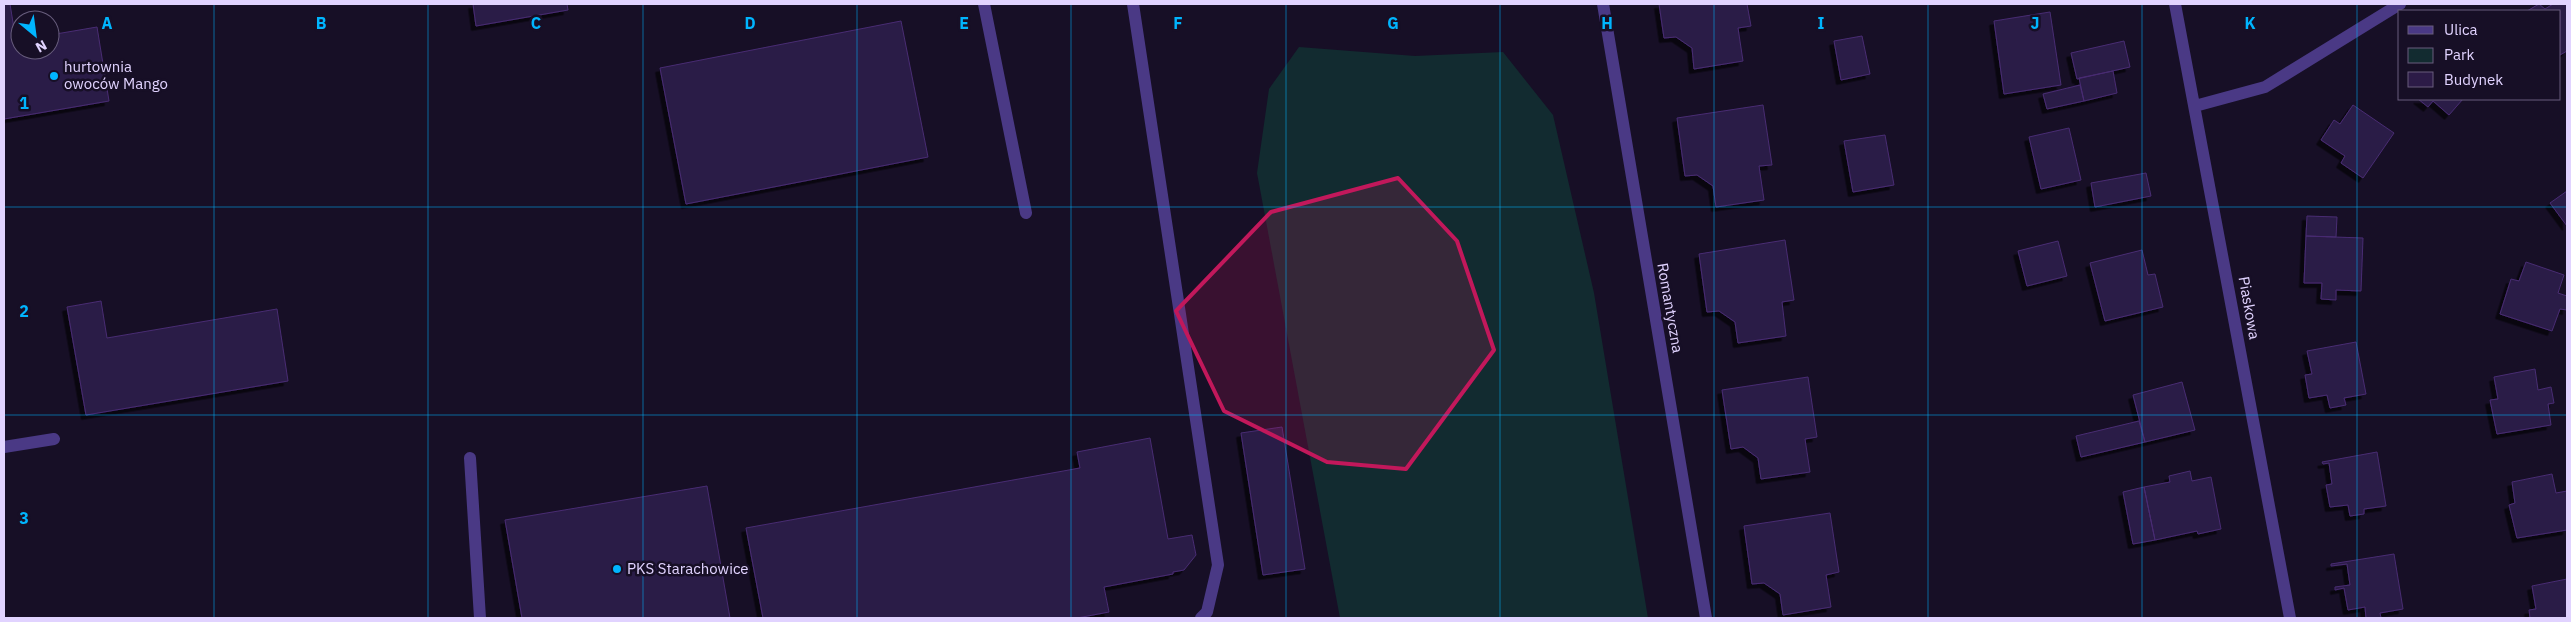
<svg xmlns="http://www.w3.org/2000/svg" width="2571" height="622" viewBox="0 0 2571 622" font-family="'IBM Plex Sans',sans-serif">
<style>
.green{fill:#122b30}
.building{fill:#2c1b47;stroke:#482d73;filter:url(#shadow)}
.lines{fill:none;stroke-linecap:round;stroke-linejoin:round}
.minor{stroke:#4a3985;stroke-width:12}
.marked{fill:#c2185b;fill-opacity:0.2;stroke:#c2185b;stroke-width:4;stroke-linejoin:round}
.grid{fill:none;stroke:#00b5fe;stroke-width:1;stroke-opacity:0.55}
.poi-dot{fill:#00b5fe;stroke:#170f26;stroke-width:2}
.labels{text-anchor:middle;stroke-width:5;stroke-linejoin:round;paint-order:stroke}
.poi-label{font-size:15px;fill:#e1d3ff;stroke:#170f26;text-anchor:start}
.street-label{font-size:15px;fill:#e1d3ff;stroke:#170f26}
.grid-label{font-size:16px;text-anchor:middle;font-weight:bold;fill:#00b5fe;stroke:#170f26;stroke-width:5;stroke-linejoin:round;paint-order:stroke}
</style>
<defs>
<filter id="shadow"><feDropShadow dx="-4.5" dy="4.5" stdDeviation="0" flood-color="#0009"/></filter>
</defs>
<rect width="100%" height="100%" fill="#170f26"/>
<path class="green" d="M1299 47 1415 56 1503 52 1553 115 1594 293 1648 618H1340L1257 173 1269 89Z"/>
<path class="building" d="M4 4H10L16 41 20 40V50H50V35L97 27 109 101 4 119Z
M473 4H567L568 10 476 26Z
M1659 4H1747L1751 26 1738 28 1743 61 1694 69 1692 48 1676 37 1664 38Z
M2539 4 2545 9 2553 4H2567V51L2560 55V11H2527Z
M2050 12 2061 85 2004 94 1994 21Z
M901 21 928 157 686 204 660 68Z
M1862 36 1870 74 1841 80 1834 41Z
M2124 41 2130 67 2077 79 2071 53Z
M2113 71 2117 93 2084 101 2079 78Z
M2080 85 2084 101 2047 109 2043 94Z
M2418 99H2463L2449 115 2433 101 2428 107Z
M1763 105 1772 165 1759 166 1764 200 1716 207 1713 186 1697 175 1685 176 1677 118Z
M2353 105 2394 133 2363 178 2341 163 2345 156 2321 140 2334 120 2340 124Z
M2069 128 2081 180 2041 189 2029 137Z
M1885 135 1894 185 1853 192 1844 141Z
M2146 173 2151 196 2095 207 2091 183Z
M2567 191V226L2550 203Z
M2307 216 2337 217 2336 237 2306 236Z
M2306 236 2363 238 2361 291 2336 290V300L2321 299 2322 283H2304Z
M1785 240 1794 300 1782 302 1786 336 1738 343 1735 322 1719 311 1707 312 1699 254Z
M2058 241 2067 276 2027 286 2018 251Z
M2142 250 2148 275 2155 274 2163 307 2105 321 2090 263Z
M2526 262 2564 275 2558 293 2567 296V310L2560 309 2552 331 2500 314 2511 279 2519 281Z
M101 301 107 338 277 309 288 381 86 415 67 307Z
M2356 342 2366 394 2344 398 2346 405 2330 408 2327 395 2309 398 2305 375 2312 374 2307 351Z
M2535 369 2538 390 2551 387 2554 403 2548 404 2551 425 2497 434 2490 400 2498 399 2494 377Z
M1808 377 1817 437 1805 439 1810 472 1761 479 1758 458 1743 447 1731 449 1722 390Z
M2182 382 2195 430 2145 442 2133 395Z
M2139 421 2145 442 2081 457 2076 436Z
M1282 427 1305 569 1263 575 1241 433Z
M1150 438 1168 539 1192 535 1196 555 1184 570 1173 572V574L1104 587 1109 612 1077 618H761H763L746 528 1080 468 1077 452Z
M2377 452 2386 506 2364 509V514L2350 516 2348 505 2330 507 2326 485 2332 484 2329 463 2323 464 2322 462Z
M2190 471 2192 481 2211 477 2221 529 2198 534 2197 531 2155 540 2144 487 2170 482 2169 476Z
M2552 474 2556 493 2567 491V530L2517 538 2509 505 2515 503 2512 482Z
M707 486 730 618H522L505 520Z
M2144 487 2155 540 2133 544 2123 492Z
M1830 513 1839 572 1826 575 1831 607 1783 615 1780 594 1764 583 1752 584 1744 526Z
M2394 554 2403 609 2380 613 2381 618H2366L2365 607 2348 610 2344 588 2335 590V587L2350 585 2347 564 2331 566V564Z
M2567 579V618H2530L2529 610 2536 609 2532 586Z"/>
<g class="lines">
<path class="minor" d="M984 4 1026 213
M1133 4 1218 565 1207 612 1201 618
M1603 4 1706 618
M2175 4 2290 618
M2195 106 2265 87 2400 4
M4 447 54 439
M470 458 480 618"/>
</g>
<path class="marked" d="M1398 178 1457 241 1494 350 1406 469 1327 462 1224 411 1176 311 1271 212Z"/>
<path class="grid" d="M214 4V618M428 4V618M643 4V618M857 4V618M1071 4V618M1286 4V618M1500 4V618M1714 4V618M1928 4V618M2142 4V618M2357 4V618M4 207H2567M4 415H2567"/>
<g class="poi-dot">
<circle cx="54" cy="76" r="5"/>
<circle cx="617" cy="569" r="5"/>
</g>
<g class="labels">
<g class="poi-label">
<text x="64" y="72">hurtownia<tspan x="64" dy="17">owoców Mango</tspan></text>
<text x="627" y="574">PKS Starachowice</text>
</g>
<g class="street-label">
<text transform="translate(1670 308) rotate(80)" y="5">Romantyczna</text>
<text transform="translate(2249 308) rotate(80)" y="5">Piaskowa</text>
</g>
</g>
<g class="grid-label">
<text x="107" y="29">A</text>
<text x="321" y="29">B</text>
<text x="536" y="29">C</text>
<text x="750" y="29">D</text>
<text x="964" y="29">E</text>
<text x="1178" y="29">F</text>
<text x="1393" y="29">G</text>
<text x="1607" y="29">H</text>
<text x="1821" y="29">I</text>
<text x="2035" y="29">J</text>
<text x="2250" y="29">K</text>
<text x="24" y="109">1</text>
<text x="24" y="317">2</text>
<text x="24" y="524">3</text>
</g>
<rect width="2571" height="622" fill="none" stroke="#e1d3ff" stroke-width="10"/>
<rect x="2398" y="10" width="162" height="90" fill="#170f26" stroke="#685d7d"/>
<rect x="2408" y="26" width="25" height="8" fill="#4a3985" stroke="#685d7d"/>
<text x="2444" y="35" font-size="15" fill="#e1d3ff">Ulica</text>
<rect x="2408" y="48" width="25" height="15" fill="#122b30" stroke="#685d7d"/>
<text x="2444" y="60" font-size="15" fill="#e1d3ff">Park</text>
<rect x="2408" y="72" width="25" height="15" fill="#2c1b47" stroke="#685d7d"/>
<text x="2444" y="85" font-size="15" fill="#e1d3ff">Budynek</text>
<g transform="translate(35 35) rotate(151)"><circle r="24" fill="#170f26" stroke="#685d7d"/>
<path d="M0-4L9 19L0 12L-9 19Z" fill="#00b5fe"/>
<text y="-8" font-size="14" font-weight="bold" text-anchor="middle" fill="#e1d3ff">N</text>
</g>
</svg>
